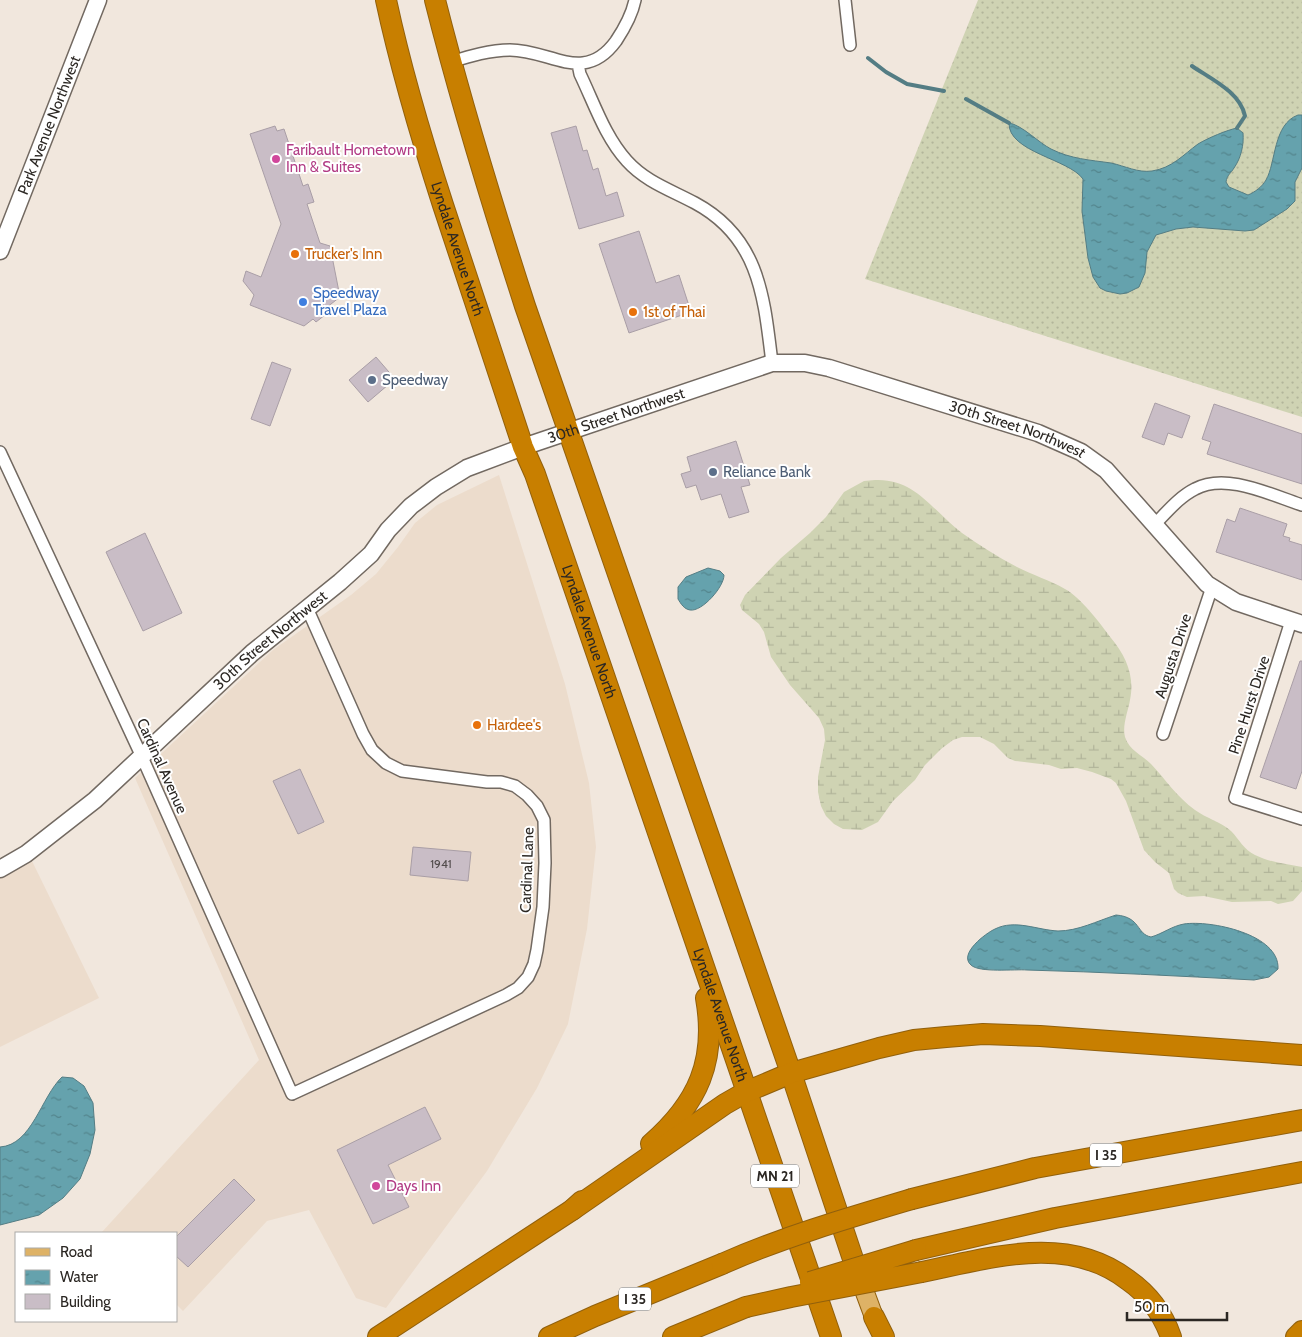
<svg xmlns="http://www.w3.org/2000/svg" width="1302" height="1337" viewBox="0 0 1302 1337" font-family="Cabin,sans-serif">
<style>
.built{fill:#ecdccc}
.grass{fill:url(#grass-dots)}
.wetland{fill:url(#wetland-marsh)}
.water{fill:url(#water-ripples);stroke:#547d84}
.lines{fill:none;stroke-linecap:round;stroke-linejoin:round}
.stream{stroke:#547d84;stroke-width:4}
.building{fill:#c9bdc6;stroke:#a99ea6}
.street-casing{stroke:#726961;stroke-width:14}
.secondary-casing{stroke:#726961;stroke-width:19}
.primary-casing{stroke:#91600c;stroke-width:20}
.highway-casing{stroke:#91600c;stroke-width:22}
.street{stroke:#fff;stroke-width:11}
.secondary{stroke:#fff;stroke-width:16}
.primary{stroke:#deb266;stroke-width:18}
.highway{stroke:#c87f00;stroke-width:20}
.highway-bridge-casing{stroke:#91600c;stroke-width:22;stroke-linecap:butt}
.highway-bridge{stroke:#c87f00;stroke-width:20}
.hotel-dot{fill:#d1479c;stroke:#fff;stroke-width:2}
.food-dot{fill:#e8710a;stroke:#fff;stroke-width:2}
.shop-dot{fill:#3f7fe0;stroke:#fff;stroke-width:2}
.service-dot{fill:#5c6f8a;stroke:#fff;stroke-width:2}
.labels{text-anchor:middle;stroke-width:4;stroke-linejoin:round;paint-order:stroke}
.number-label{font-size:12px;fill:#524c4c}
.shield{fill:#fff;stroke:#6b6865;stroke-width:1}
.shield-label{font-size:14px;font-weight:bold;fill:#2b2723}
.street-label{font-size:15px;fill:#2b2723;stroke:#fff}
.hotel-label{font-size:15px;fill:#b23c85;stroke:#fff;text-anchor:start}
.food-label{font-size:15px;fill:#c56008;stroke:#fff;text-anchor:start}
.shop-label{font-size:15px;fill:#366cbe;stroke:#fff;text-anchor:start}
.service-label{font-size:15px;fill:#4e5e75;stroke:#fff;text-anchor:start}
</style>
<defs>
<pattern id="grass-dots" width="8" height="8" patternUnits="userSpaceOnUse" patternTransform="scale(1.25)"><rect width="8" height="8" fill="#cfd3b3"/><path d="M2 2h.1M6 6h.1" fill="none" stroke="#b2b59a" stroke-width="1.8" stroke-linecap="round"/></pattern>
<pattern id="wetland-marsh" width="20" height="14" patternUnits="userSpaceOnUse" patternTransform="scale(1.25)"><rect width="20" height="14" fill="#cfd3b3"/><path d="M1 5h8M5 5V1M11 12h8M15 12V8" fill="none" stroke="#b2b59a"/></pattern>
<pattern id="water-ripples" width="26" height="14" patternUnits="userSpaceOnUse" patternTransform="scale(1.25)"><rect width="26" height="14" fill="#65a2ad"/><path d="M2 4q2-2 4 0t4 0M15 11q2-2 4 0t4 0" fill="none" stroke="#53848c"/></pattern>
</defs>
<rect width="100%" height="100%" fill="#f1e7dd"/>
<path class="built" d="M499 475 565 684 589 783 596 847 587 929 568 1024 537 1088 487 1171 386 1308 356 1298 309 1210 267 1221 183 1311 176 1304V1233H103L102 1232 259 1060 135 778 273 650 351 595 376 574 398 547 415 523 437 505Z
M31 859 99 998 0 1047V878Z"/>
<path class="grass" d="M978 0H1302V417L865 279Z"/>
<path class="wetland" d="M875 480C915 478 933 511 962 533 979 545 998 557 1017 567 1032 575 1050 580 1065 589 1081 598 1100 623 1111 638 1126 656 1135 676 1130 700 1128 712 1122 725 1125 737 1129 750 1142 755 1151 764 1166 780 1177 797 1195 810 1206 818 1221 822 1231 831 1239 839 1244 850 1255 855 1269 862 1286 864 1302 867V891L1293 901 1278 904 1271 901 1232 902 1204 896 1187 897 1178 893 1174 889 1169 873 1155 862 1144 850 1126 801 1116 783 1111 779 1092 772 1077 768 1061 769 1049 765 1015 761 1008 758 994 744 980 737H962L953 740 941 749 925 765 915 780 893 801 878 822 862 830 843 829 834 824 826 816 821 806 818 792V777L825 740 824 729 819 718 790 685 771 657 764 632 759 624 742 610 740 605 745 595 781 558 810 533 826 517 844 492 864 481Z"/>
<path class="water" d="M1298 115H1302V168L1295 182V201L1287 209 1254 230 1245 231 1193 227 1176 229 1156 235 1147 252 1145 273 1139 287 1127 293 1120 294 1106 291 1100 288 1093 277 1088 258 1082 211 1083 179C1069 159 1008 152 1009 123 1022 125 1039 143 1051 149 1071 159 1090 160 1111 163 1125 166 1138 173 1152 171 1172 168 1183 155 1198 144 1208 138 1227 130 1237 128L1243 133C1244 145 1241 158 1234 168 1231 173 1227 175 1226 182L1229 187 1248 195C1255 192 1262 187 1266 180 1276 163 1273 124 1298 115Z
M708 568 720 571 724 575C724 587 702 612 690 610 684 609 681 604 678 599V587L686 577Z
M1116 915C1141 917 1136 934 1151 937 1162 934 1172 926 1184 924 1210 920 1280 934 1278 969L1269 977 1254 980C1178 976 1103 972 1027 970 1015 969 979 973 971 965 958 954 986 933 995 929 1015 919 1037 930 1058 931 1078 931 1097 921 1116 915Z
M62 1077 73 1078 84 1086 93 1103 95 1130 90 1154 80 1179 63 1198 39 1215 0 1225V1147C32 1145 41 1097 62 1077Z"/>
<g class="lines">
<path class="stream" d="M868 58 886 72 907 84 944 91
M1192 66C1211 79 1240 92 1245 116L1237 128
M966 99 1009 123"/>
</g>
<path class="building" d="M275 126 277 131 284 129 303 186 308 184 314 202 307 204 320 243 330 246 340 297 322 311 325 315 316 322 313 319 304 326 250 305 254 295 243 281 246 271 261 277 281 224 250 134Z
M576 126 583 151 587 150 593 170 598 168 606 196 617 192 624 216 579 229 551 133Z
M639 231 656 283 679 275 691 312 629 333 599 244Z
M376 357 395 379 368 402 349 380Z
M272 362 291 369 270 426 251 419Z
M1155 403 1190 416 1182 438 1168 433 1164 445 1142 437Z
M1214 404 1302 434V484L1207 454 1211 442 1202 439Z
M736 441 750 485 741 487 749 512 729 518 721 494 701 500 696 485 686 488 681 474 691 471 687 457Z
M1240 508 1287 524 1283 536 1290 538 1289 541 1302 545V580L1216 552 1227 519 1235 522Z
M145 533 182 613 143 631 106 552Z
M1300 661H1302V771L1296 789 1260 777Z
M300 769 324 822 298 834 273 781Z
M413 847 471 852 468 881 410 875Z
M425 1107 441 1139 388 1165 409 1207 373 1224 337 1150Z
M234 1179 255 1200 188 1267 176 1256V1237Z"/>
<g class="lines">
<g class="street-casing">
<path id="street" d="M845 0 850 45
M451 62C470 56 490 50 510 50 551 50 584 85 616 41 624 29 632 15 635 0
M578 64 580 74C594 103 605 137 627 161 646 182 671 190 695 203 760 238 764 298 772 363
M0 452 142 757 292 1094 506 995 518 988 528 977 534 964 537 950 543 907 545 863 544 820 537 806 527 795 515 786 501 782H487L402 771 386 763 372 750 363 734 307 608
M1154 525C1167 512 1179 497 1195 489 1226 472 1271 495 1302 505
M1291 621 1235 798 1302 819
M1163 734 1212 587"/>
</g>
<g class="secondary-casing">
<g id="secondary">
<path id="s1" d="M0 251 98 0"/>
<path id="s2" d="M0 869 26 854 95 800 252 653 340 582 371 554 388 530 411 506 436 487 467 468 523 447 772 363H805L829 368 1038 433 1081 452 1106 470 1207 584 1236 602 1302 624"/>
</g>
</g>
<g class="primary-casing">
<path id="primary" d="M857 1271 874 1317"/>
</g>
<g class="highway-casing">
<g id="highway">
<path id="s3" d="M386 0C401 70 421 137 443 205 469 286 497 366 523 447L535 474 831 1337"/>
<path d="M435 0C461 103 492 204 525 306L791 1073 853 1259"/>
<path d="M651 1144C698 1103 717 1061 706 998"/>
<path d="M912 1199 1035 1168 1302 1120"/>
<path d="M572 1210 725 1104 746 1092 791 1073 879 1048 914 1040 946 1037 983 1034 1040 1036 1302 1055"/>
<path d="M916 1250 1055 1218 1302 1172"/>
<path d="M922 1272C991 1258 1067 1233 1128 1280 1148 1294 1163 1314 1171 1337"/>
<path d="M874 1317 884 1337"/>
<path d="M378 1337 572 1210 582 1201"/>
<path d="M549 1337 595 1316 722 1264"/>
<path d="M673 1337 746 1307"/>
<path d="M1296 1337 1302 1331"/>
</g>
</g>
<use href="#street" class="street"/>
<use href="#secondary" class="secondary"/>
<use href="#primary" class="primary"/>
<use href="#highway" class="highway"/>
<g class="highway-bridge-casing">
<path id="highway-bridge" d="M722 1264C783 1237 848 1218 912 1199
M810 1282 916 1250
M746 1307 791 1297 922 1272"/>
</g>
<use href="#highway-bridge" class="highway-bridge"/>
</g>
<g class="hotel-dot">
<circle cx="276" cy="159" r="5"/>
<circle cx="376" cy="1186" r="5"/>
</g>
<g class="food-dot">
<circle cx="295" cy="254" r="5"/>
<circle cx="633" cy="312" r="5"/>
<circle cx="477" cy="725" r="5"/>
</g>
<circle class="shop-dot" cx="303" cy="302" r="5"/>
<g class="service-dot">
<circle cx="372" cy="380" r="5"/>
<circle cx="713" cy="472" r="5"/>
</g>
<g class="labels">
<g class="number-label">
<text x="441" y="868">1941</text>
</g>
<g class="shield">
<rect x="1090" y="1143.5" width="32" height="23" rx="4"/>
<rect x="751" y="1164.5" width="48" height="23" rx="4"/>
<rect x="619" y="1287.5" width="32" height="23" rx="4"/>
</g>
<g class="shield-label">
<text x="1106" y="1160">I 35</text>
<text x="775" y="1181">MN 21</text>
<text x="635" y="1304">I 35</text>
</g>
<g class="street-label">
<text dy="5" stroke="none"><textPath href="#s1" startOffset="135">Park Avenue Northwest</textPath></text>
<text dy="5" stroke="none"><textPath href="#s3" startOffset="259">Lyndale Avenue North</textPath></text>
<text dy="5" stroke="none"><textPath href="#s2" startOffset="776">30th Street Northwest</textPath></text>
<text dy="5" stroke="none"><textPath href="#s2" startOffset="1196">30th Street Northwest</textPath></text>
<text dy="5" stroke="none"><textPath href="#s3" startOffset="664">Lyndale Avenue North</textPath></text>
<text dy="5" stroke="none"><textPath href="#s2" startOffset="355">30th Street Northwest</textPath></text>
<text transform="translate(1173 656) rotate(-72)" y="5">Augusta Drive</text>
<text transform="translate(1249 705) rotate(-72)" y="5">Pine Hurst Drive</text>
<text transform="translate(162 766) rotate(66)" y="5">Cardinal Avenue</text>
<text transform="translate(527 870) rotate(-88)" y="5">Cardinal Lane</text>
<text dy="5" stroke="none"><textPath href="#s3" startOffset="1069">Lyndale Avenue North</textPath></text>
</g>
<g class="hotel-label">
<text x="286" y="155">Faribault Hometown<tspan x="286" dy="17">Inn &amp; Suites</tspan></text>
<text x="386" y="1191">Days Inn</text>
</g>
<g class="food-label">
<text x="305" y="259">Trucker's Inn</text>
<text x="643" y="317">1st of Thai</text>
<text x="487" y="730">Hardee's</text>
</g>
<g class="shop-label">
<text x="313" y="298">Speedway<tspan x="313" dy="17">Travel Plaza</tspan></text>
</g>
<g class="service-label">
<text x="382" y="385">Speedway</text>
<text x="723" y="477">Reliance Bank</text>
</g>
</g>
<rect x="15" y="1232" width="162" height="90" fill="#ffffff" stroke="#aaa9a7"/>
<rect x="25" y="1248" width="25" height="8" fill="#deb266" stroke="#aaa9a7"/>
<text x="60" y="1257" font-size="15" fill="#2b2723">Road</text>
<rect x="25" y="1270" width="25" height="15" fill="url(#water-ripples)" stroke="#aaa9a7"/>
<text x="60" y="1282" font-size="15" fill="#2b2723">Water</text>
<rect x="25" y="1294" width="25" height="15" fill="#c9bdc6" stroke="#aaa9a7"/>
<text x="60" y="1307" font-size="15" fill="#2b2723">Building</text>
<path d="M1127 1312v8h100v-8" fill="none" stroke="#2b2723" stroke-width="2.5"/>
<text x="1134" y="1312" font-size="15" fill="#2b2723" stroke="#ffffff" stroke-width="4" paint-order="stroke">50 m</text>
</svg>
